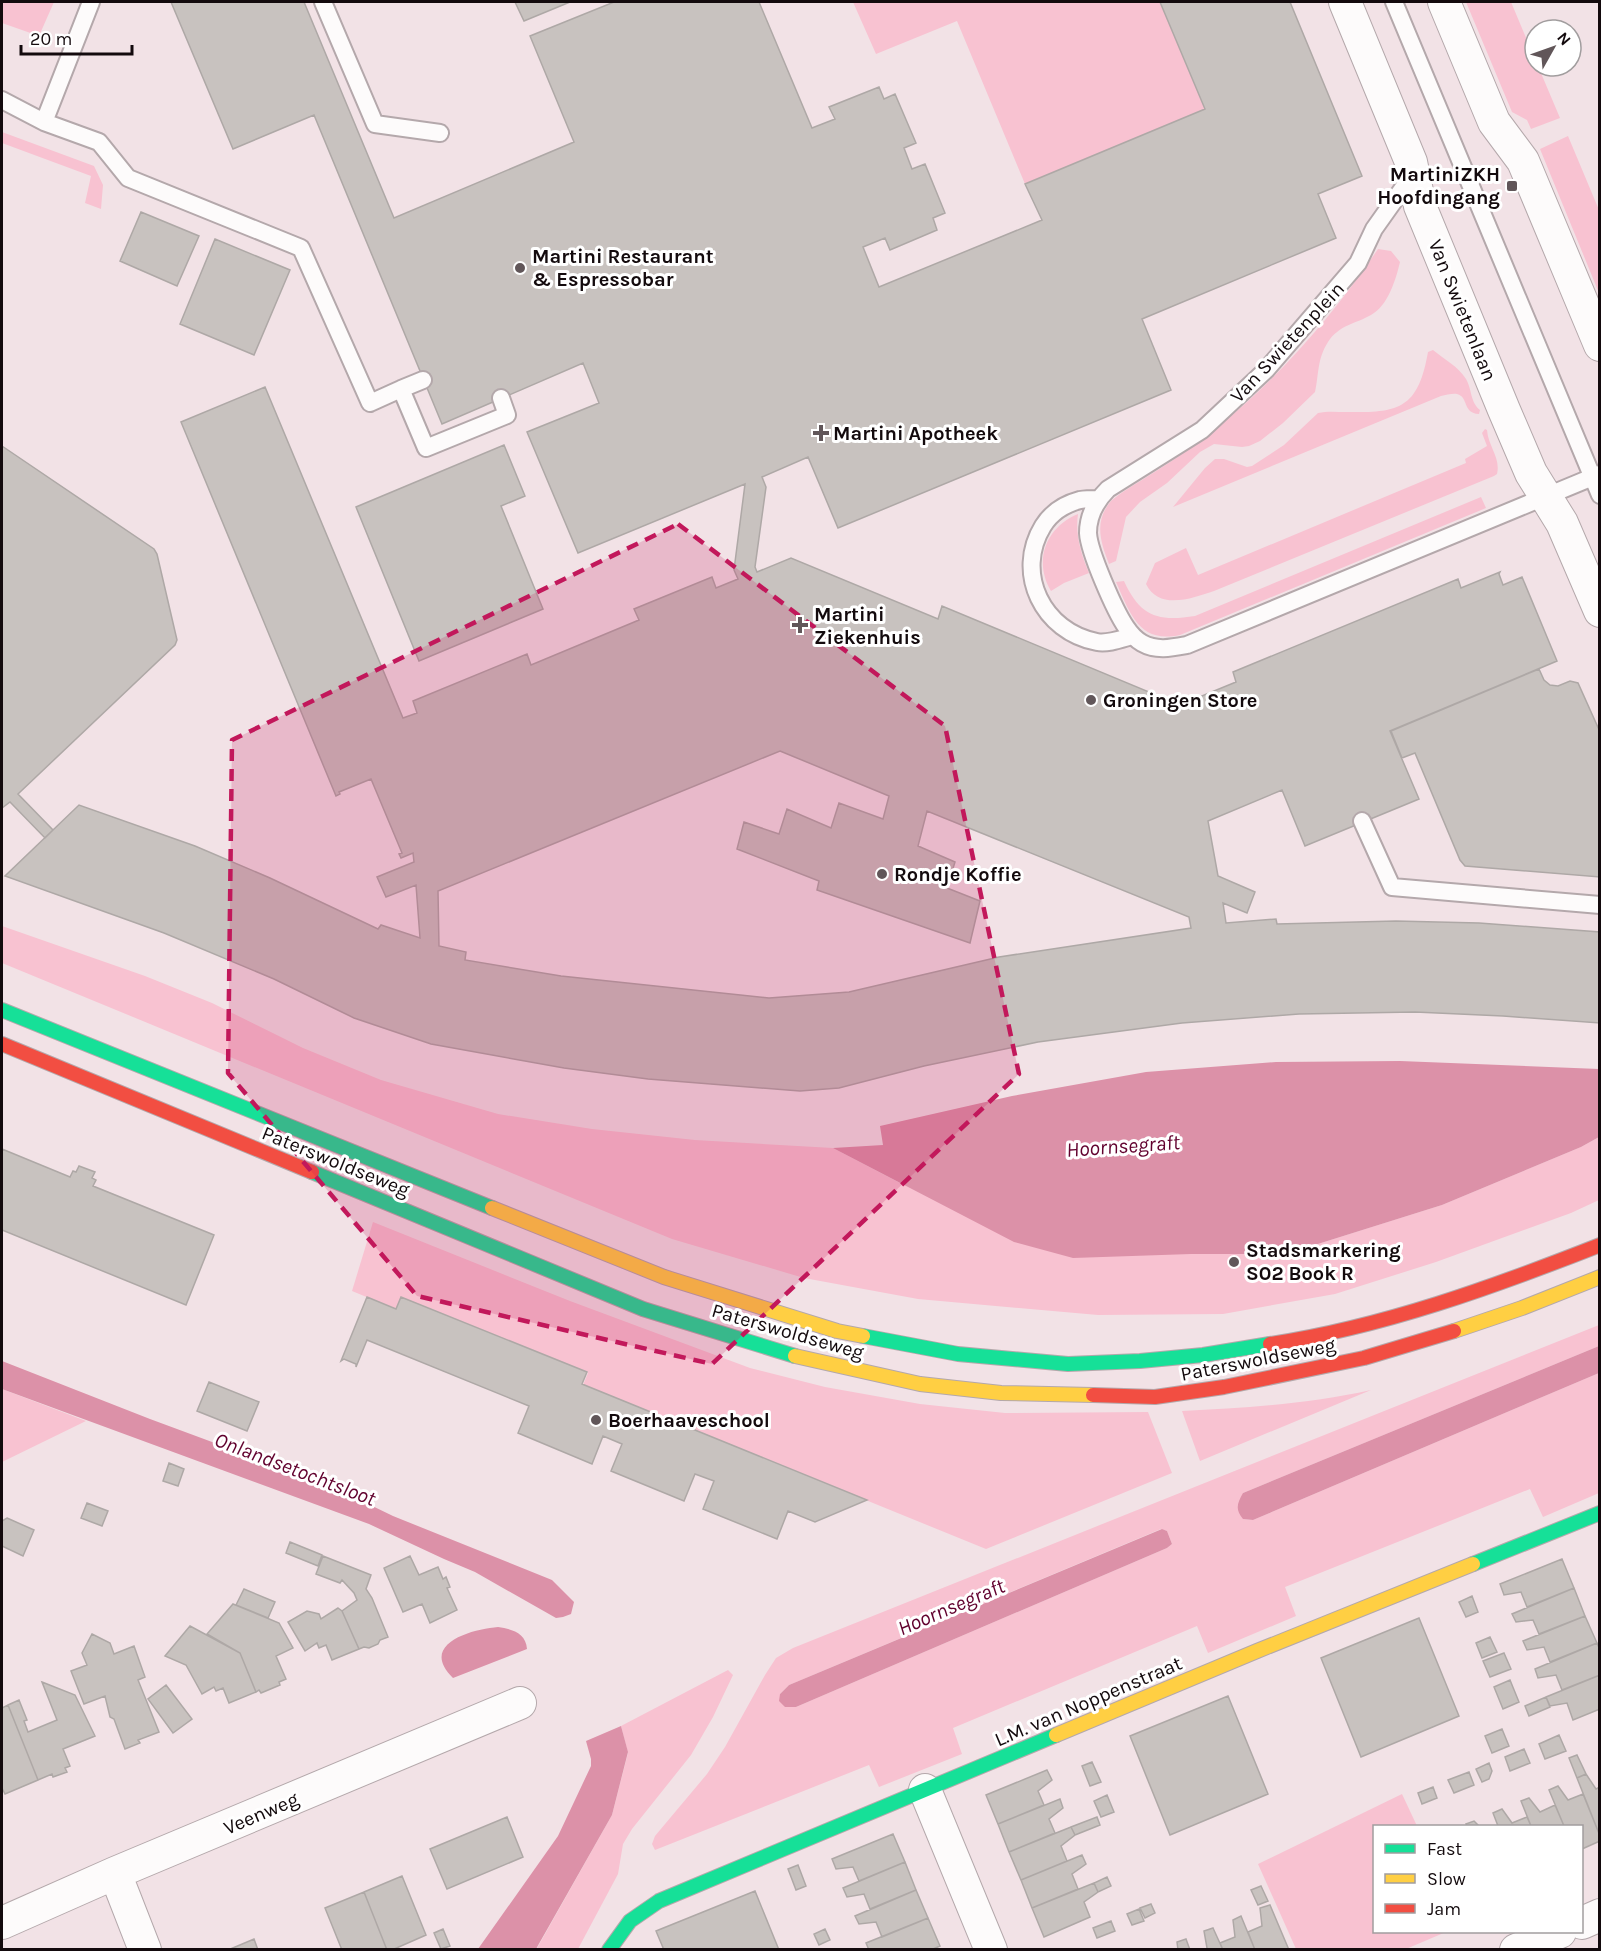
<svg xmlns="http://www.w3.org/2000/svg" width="1601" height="1951" viewBox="0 0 1601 1951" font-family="Karla,sans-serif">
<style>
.green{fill:#f8c2d1;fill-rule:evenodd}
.water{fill:#dc91a8}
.building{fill:#c8c2bf;stroke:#aea8a6;stroke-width:1.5;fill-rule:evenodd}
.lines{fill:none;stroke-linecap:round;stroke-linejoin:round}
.lane-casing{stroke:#b4a8ab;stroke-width:20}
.street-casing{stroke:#b4a8ab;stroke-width:34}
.fast-casing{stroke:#b4a8ab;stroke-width:16}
.slow-casing{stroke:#b4a8ab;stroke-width:16}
.jam-casing{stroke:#b4a8ab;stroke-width:16}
.lane{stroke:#fdfbfb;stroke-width:16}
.street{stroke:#fdfbfb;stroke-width:32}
.fast{stroke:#16e098;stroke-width:14}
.slow{stroke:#ffcf43;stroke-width:14}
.jam{stroke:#f24e42;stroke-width:14}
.marked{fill:#c2185b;fill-opacity:0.2;stroke:#c2185b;stroke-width:4.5;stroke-dasharray:12 8;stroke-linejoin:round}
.poi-dot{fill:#615659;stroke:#fff;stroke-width:2}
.labels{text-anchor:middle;stroke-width:6;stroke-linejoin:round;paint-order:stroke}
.poi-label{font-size:20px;font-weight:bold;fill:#130a0d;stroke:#fff;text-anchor:start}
.street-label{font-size:20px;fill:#130a0d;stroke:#fff}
.water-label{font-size:21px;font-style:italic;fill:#61012e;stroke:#fff}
</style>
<rect width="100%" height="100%" fill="#f2e2e6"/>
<path class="green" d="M2 2H54L39 36 2 23Z
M853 2H1160L1205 109 1025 184 957 21 876 54Z
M1466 2H1511L1535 59V66H1538L1560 118 1531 129 1527 120 1512 112Z
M2 132 94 166 103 185 101 209 85 203 91 176 2 143Z
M1568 136 1599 210V293L1540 149Z
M1378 249 1391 251 1400 262C1396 279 1388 306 1371 315 1355 324 1339 325 1328 342 1317 359 1319 374 1315 392L1283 423 1260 441 1249 446 1242 447 1214 444 1200 452 1167 483 1140 502 1126 517 1116 561 1109 564C1100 541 1094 521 1111 501 1124 490 1139 482 1153 473 1174 460 1194 446 1213 431 1278 379 1331 318 1378 249Z
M1433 350C1445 360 1458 366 1466 379 1472 389 1470 402 1480 410L1479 414C1462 413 1469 397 1457 394 1453 393 1446 395 1441 396L1173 507 1205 468 1215 459H1224L1247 467 1252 466 1284 445 1318 413C1327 411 1337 412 1346 412 1399 413 1418 409 1428 352Z
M1485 429 1487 430C1488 446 1501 458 1497 474L1494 476 1214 591C1193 598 1159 611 1146 584L1155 563 1186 548 1198 575 1466 463 1465 459 1487 446 1482 433Z
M1481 497 1486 508 1180 635C1139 644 1130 613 1116 582L1124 581C1140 616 1157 622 1195 616Z
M1078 514C1075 535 1081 554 1089 573L1064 583 1051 591C1033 561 1046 527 1078 514Z
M2 926 145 976 212 1003 303 1048 381 1080 498 1114 592 1129 695 1140 833 1148 898 1182 1191 1254H1286L1442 1205 1581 1147 1599 1137V1200L1571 1213 1436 1262 1335 1294 1223 1314 1098 1315 918 1299 804 1278 672 1239 2 963Z
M373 1222 570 1301 750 1368 825 1387 920 1404 1005 1413 1148 1412 1172 1473 986 1549 583 1385 588 1373 403 1298 398 1310 352 1291Z
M1599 1325V1346L1243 1493V1519L1253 1520 1599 1373V1493L1543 1517 1530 1489 1285 1587 1296 1616 1208 1653 1197 1626 953 1728 962 1754 879 1787 869 1765 655 1850 652 1844 655 1836 707 1774 725 1747 765 1675 776 1658 793 1648ZM1161 1529 1167 1531 1172 1544 1167 1548 796 1707H785L780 1694 789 1685Z
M2 1389 86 1421 2 1462Z
M1371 1390 1200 1461 1182 1411C1245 1408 1309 1404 1371 1390Z
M728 1670 733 1675 713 1717 691 1755 632 1829 623 1844 618 1874 578 1949 536 1950 612 1815 628 1753 621 1726Z
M1402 1794 1417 1826H1374V1932H1446L1406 1949H1296L1258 1864Z"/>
<path class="water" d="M1400 1061 1599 1069V1137L1581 1147 1442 1205 1286 1254H1191L1073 1258 1014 1242 833 1148 883 1145 880 1126 1012 1096 1146 1072 1276 1062Z
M1599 1346V1373L1253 1520 1243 1519C1235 1509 1237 1504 1243 1493Z
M2 1361 150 1419 331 1486 393 1516 552 1580 574 1602 571 1614 563 1617 556 1618 475 1572 444 1559 369 1524 2 1389Z
M1162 1529 1167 1531 1172 1544 1167 1548 796 1707H785L779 1701 780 1694 789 1685Z
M498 1627C512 1629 526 1633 527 1649L453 1678C418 1644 472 1629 498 1627Z
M621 1726 628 1752 612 1815 536 1949H478L558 1836 591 1766V1759L586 1741Z"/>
<path class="building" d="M171 2H304L394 218 574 142 530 36 614 2H759L812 128 835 119 829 107 879 87 884 99 895 94 916 143 904 148 912 169 925 164 945 213 933 218 937 230 890 250 885 238 863 247 879 287 1042 220 1025 184 1205 109 1160 2H1290L1362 176 1318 194 1336 238 1142 319 1171 390 838 528 808 457 762 477 766 487 755 567 757 572 791 558 938 619 942 606 1180 705 1236 682 1233 672 1458 579 1461 588 1500 572 1499 574 1503 585 1522 577 1557 661 1390 731 1419 799 1305 846 1282 790 1208 821 1218 876 1255 892 1247 913 1223 903 1226 923 1276 919 1277 924 1396 921 1479 923 1600 932V1023L1503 1016 1415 1012 1299 1014 1182 1023 1038 1042 924 1066 839 1088 800 1091 648 1079 564 1068 431 1044 354 1018 274 979 164 933 5 876 79 805 195 846 270 878 378 929 381 925 420 938 416 885 386 897 377 877 414 862 413 853 401 858 399 854 402 853 371 779 339 792 340 794 336 796 181 422 265 387 403 718 417 713 413 701 527 654 531 665 639 620 634 609 712 577 716 588 738 579 734 570 745 484 578 553 527 432 599 403 583 363 442 424 314 115 233 149ZM780 751 889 796 883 819 839 803 831 828 787 809 779 834 744 822 737 849 819 881 817 890 970 943 980 901 947 888 955 862 918 846 927 811 1189 917 1191 928 999 957 849 992 769 998 561 976 465 960 466 952 439 946 438 891Z
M515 2H570L524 21Z
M141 212 199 236 177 286 120 261Z
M215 239 290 270 254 355 180 324Z
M504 445 525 496 501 506 543 609 419 661 356 507Z
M2 446 154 549 157 554 177 640 175 645 18 794 53 830 45 838 10 802 2 808Z
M1539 669 1544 680 1550 685 1558 686 1570 681 1578 683 1600 732V877L1465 866 1460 860 1415 753 1402 758 1391 731Z
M2 1149 70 1177 73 1171 76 1172 79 1166 95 1172 92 1178 96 1180 93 1186 214 1235 186 1305 2 1230Z
M367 1297 396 1309 401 1297 587 1372 582 1384 867 1500 815 1522 788 1511 777 1539 703 1509 714 1481 695 1474 684 1501 611 1471 622 1444 603 1436 592 1464 518 1433 529 1406 367 1340 356 1367V1364L344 1359 341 1361Z
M209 1382 259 1402 247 1431 197 1411Z
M169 1463 184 1469 178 1486 163 1481Z
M87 1503 108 1511 102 1526 81 1518Z
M7 1518 34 1530 23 1556 2 1546V1521Z
M290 1542 322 1555 318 1566 286 1553Z
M323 1556 371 1575 366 1589 372 1598 388 1637 380 1640 378 1644 369 1648 364 1647 359 1649 342 1611 357 1600 354 1593 342 1580 340 1583 316 1574Z
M410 1556 419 1575 438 1567 443 1579 446 1577 450 1587 447 1588 457 1610 430 1623 422 1604 403 1612 384 1568Z
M1562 1559 1574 1588 1527 1607 1521 1592 1504 1595 1500 1584Z
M1574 1588 1585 1616 1539 1634 1533 1620 1516 1622 1512 1614Z
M244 1589 275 1602 268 1618 236 1605Z
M1472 1596 1478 1612 1466 1617 1459 1602Z
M233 1604 279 1623 293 1648 276 1656 286 1679 279 1682 280 1685 261 1693 259 1690 256 1692 240 1653 207 1634Z
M338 1608 342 1611 359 1649 332 1660 326 1645 319 1648 317 1643 305 1651 288 1622 307 1611 319 1614 321 1619Z
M1585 1616 1597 1643 1550 1662 1544 1647 1527 1650 1523 1641Z
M1419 1618 1459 1716 1361 1757 1321 1658Z
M190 1626 240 1653 256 1692 229 1703 223 1688 216 1691 214 1687 202 1694 186 1665 165 1656Z
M92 1634 110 1643 114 1654 134 1646 145 1677 138 1680 159 1732 138 1740 140 1743 125 1749 114 1719 110 1717 105 1696 84 1704 71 1671 87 1665 82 1653Z
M1490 1637 1497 1652 1482 1658 1476 1643Z
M1597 1643 1600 1650V1675L1562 1690 1556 1675 1538 1678 1535 1669Z
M1504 1653 1511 1669 1490 1677 1483 1661Z
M1600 1675V1709L1573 1720 1567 1703 1550 1706 1546 1697Z
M1510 1680 1519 1702 1503 1709 1494 1687Z
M42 1682 75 1695 95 1736 63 1749 70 1766 65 1768 67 1772 53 1777 52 1774 38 1780 8 1705 19 1700 27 1720 24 1721 28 1732 57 1720Z
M166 1685 192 1719 173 1733 148 1699Z
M1228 1696 1268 1794 1170 1835 1130 1736Z
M1546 1697 1550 1707 1529 1716 1525 1706Z
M8 1705 38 1780 5 1794 2 1788V1708Z
M1502 1729 1509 1746 1492 1753 1485 1736Z
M1559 1735 1566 1751 1545 1759 1539 1744Z
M1524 1749 1530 1763 1510 1771 1505 1757Z
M1577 1755 1586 1774 1577 1778 1569 1758Z
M1092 1762 1101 1782 1090 1786 1082 1766Z
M1489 1763 1492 1771 1489 1779 1482 1782 1476 1769Z
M1047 1770 1052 1780 1038 1791 1044 1805 998 1824 986 1795Z
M1469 1772 1474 1785 1454 1793 1448 1780Z
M1586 1774 1596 1789 1600 1787V1836L1577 1778Z
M1558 1786 1568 1800 1583 1794 1600 1836V1841L1582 1849V1826H1564L1549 1790Z
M1433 1787 1437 1798 1422 1804 1418 1793Z
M1107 1795 1114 1812 1101 1817 1094 1801Z
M1529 1798 1540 1812 1555 1805 1564 1826H1531L1521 1801Z
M1060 1799 1063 1808 1049 1819 1055 1833 1009 1852 998 1824Z
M1502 1809 1512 1823 1527 1817 1531 1826H1498L1493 1813Z
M507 1817 523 1857 447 1889 430 1849Z
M1097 1817 1100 1825 1075 1835 1071 1827Z
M1474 1821 1479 1826H1467L1466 1824Z
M1071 1827 1075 1835 1061 1846 1067 1861 1021 1880 1009 1852Z
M893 1834 905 1862 859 1881 853 1867 836 1869 832 1859Z
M1082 1855 1086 1864 1072 1874 1078 1889 1032 1908 1021 1880Z
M905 1862 916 1890 870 1909 864 1894 847 1897 843 1888Z
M798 1865 806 1886 796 1890 788 1869Z
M402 1876 426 1935 392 1950H387L364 1892Z
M1107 1877 1111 1886 1098 1892 1094 1883Z
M1094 1883 1098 1892 1084 1902 1090 1917 1044 1937 1032 1908Z
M1261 1886 1268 1901 1258 1905 1251 1890Z
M916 1890 928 1918 882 1937 876 1922 859 1924 855 1916Z
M755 1891 779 1950H664L656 1931Z
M364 1892 387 1950H342L325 1908Z
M1151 1904 1155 1913 1145 1918 1140 1908Z
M1270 1905 1289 1950H1255L1248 1932 1262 1926 1260 1908Z
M1139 1909 1144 1921 1132 1925 1127 1914Z
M1241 1916 1255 1950H1223L1220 1943 1235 1937 1233 1920Z
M928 1918 940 1946 931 1950H869L866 1943Z
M1111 1921 1115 1931 1097 1938 1093 1928Z
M1213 1928 1223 1950H1204L1207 1948 1204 1931Z
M443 1929 450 1946 441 1949 434 1933Z
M825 1929 830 1940 819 1945 814 1934Z
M254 1939 258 1950H228Z
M1186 1939 1190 1950H1178L1177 1942Z"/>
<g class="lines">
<g class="lane-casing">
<path id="lane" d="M323 2 375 124 440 133
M1394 2 1600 495
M2 100 44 122 99 142 128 178 301 248 370 403 401 389
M44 122 91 2
M1413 174 1374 229 1358 263 1266 370 1202 430 1108 489C1096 501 1088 515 1088 533 1089 552 1115 611 1126 627 1130 633 1135 639 1142 643 1156 651 1171 648 1187 645L1600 474
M423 380 401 389 426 448 507 415 501 398
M1098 499C1092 499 1086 499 1080 500 1065 504 1051 513 1043 526 1014 573 1043 632 1097 642 1108 644 1121 639 1132 636
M1362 821 1392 887 1600 905"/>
</g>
<g class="street-casing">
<path id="street" d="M1345 2 1411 162 1420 206 1504 410 1531 473 1562 523 1600 611
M1444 2 1494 122 1523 161 1600 345
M925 1790 991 1950
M115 1873 145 1950
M2 1923 115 1873 520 1703
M1582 1923 1600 1915
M1516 1950 1560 1932"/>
</g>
<g class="fast-casing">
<path id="fast" d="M2 1010 492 1208
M312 1172 643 1309 795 1356
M863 1336 958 1354 1068 1364 1140 1361 1203 1355 1270 1344
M1473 1564 1600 1513
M609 1950 630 1921 659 1901 1056 1735"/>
</g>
<g class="slow-casing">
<path id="slow" d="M492 1208 664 1277 837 1331 863 1336
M1454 1331 1522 1308 1600 1277
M795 1356 920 1384 1001 1393 1093 1395
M1056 1735 1257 1651 1473 1564"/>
</g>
<g class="jam-casing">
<path id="jam" d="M2 1044 312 1172
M1270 1344C1383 1327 1493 1287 1600 1245
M1093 1395 1155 1397 1224 1387 1364 1358 1454 1331"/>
</g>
<use href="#lane" class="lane"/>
<use href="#street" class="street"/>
<use href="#fast" class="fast"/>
<use href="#slow" class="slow"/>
<use href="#jam" class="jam"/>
</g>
<path class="marked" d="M678 524 945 726 1019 1074 712 1364 417 1296 228 1073 232 740Z"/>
<g class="poi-dot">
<rect x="1506" y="180" width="12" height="12" rx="3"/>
<circle cx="520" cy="268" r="6"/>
<path d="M818 424h6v6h6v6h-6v6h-6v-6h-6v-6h6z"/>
<path d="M797 616h6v6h6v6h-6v6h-6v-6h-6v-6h6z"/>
<circle cx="1091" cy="700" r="6"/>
<circle cx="882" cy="874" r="6"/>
<circle cx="1234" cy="1262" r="6"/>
<circle cx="596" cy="1420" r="6"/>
</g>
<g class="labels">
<g class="poi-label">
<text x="1500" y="181" text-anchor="end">MartiniZKH<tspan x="1500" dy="23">Hoofdingang</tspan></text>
<text x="532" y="263">Martini Restaurant<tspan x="532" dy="23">&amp; Espressobar</tspan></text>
<text x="833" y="440">Martini Apotheek</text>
<text x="814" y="621">Martini<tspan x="814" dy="23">Ziekenhuis</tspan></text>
<text x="1103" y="707">Groningen Store</text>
<text x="894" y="881">Rondje Koffie</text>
<text x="1246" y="1257">Stadsmarkering<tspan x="1246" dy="23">S02 Book R</tspan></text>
<text x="608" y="1427">Boerhaaveschool</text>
</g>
<g class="street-label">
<text transform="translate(1463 310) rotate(68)" y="7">Van Swietenlaan</text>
<text transform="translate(1287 342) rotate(-47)" y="7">Van Swietenplein</text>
<text transform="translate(336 1161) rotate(22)" y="7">Paterswoldseweg</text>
<text transform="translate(788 1331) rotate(16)" y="7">Paterswoldseweg</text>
<text transform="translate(1258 1359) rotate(-11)" y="7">Paterswoldseweg</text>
<text transform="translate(1088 1701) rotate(-23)" y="7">L.M. van Noppenstraat</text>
<text transform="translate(261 1813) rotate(-23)" y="7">Veenweg</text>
</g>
<g class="water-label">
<text transform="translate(1123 1146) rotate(-4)" y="7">Hoornsegraft</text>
<text transform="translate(295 1469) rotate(21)" y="7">Onlandsetochtsloot</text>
<text transform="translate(951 1607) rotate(-23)" y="7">Hoornsegraft</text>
</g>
</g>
<rect width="1601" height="1951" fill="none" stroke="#130a0d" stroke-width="6"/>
<rect x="1373" y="1825" width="210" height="108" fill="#ffffff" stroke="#a19d9e" stroke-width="1.5"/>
<rect x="1385" y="1844" width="30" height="9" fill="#16e098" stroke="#a19d9e" stroke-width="1.5"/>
<text x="1427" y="1855" font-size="18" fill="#130a0d">Fast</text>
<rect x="1385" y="1874" width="30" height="9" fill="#ffcf43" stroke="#a19d9e" stroke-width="1.5"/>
<text x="1427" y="1885" font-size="18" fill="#130a0d">Slow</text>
<rect x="1385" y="1904" width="30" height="9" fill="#f24e42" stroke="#a19d9e" stroke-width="1.5"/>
<text x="1427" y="1915" font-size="18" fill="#130a0d">Jam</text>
<g transform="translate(1553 48) rotate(50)"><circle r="28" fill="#ffffff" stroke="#a19d9e" stroke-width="1.5"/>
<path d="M0-4.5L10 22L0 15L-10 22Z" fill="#615659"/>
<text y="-9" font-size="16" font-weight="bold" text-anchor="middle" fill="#130a0d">N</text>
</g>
<path d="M21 45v9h111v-9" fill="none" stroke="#130a0d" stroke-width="3"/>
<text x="30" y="45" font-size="18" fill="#130a0d" stroke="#ffffff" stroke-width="4.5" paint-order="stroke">20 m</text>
</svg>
